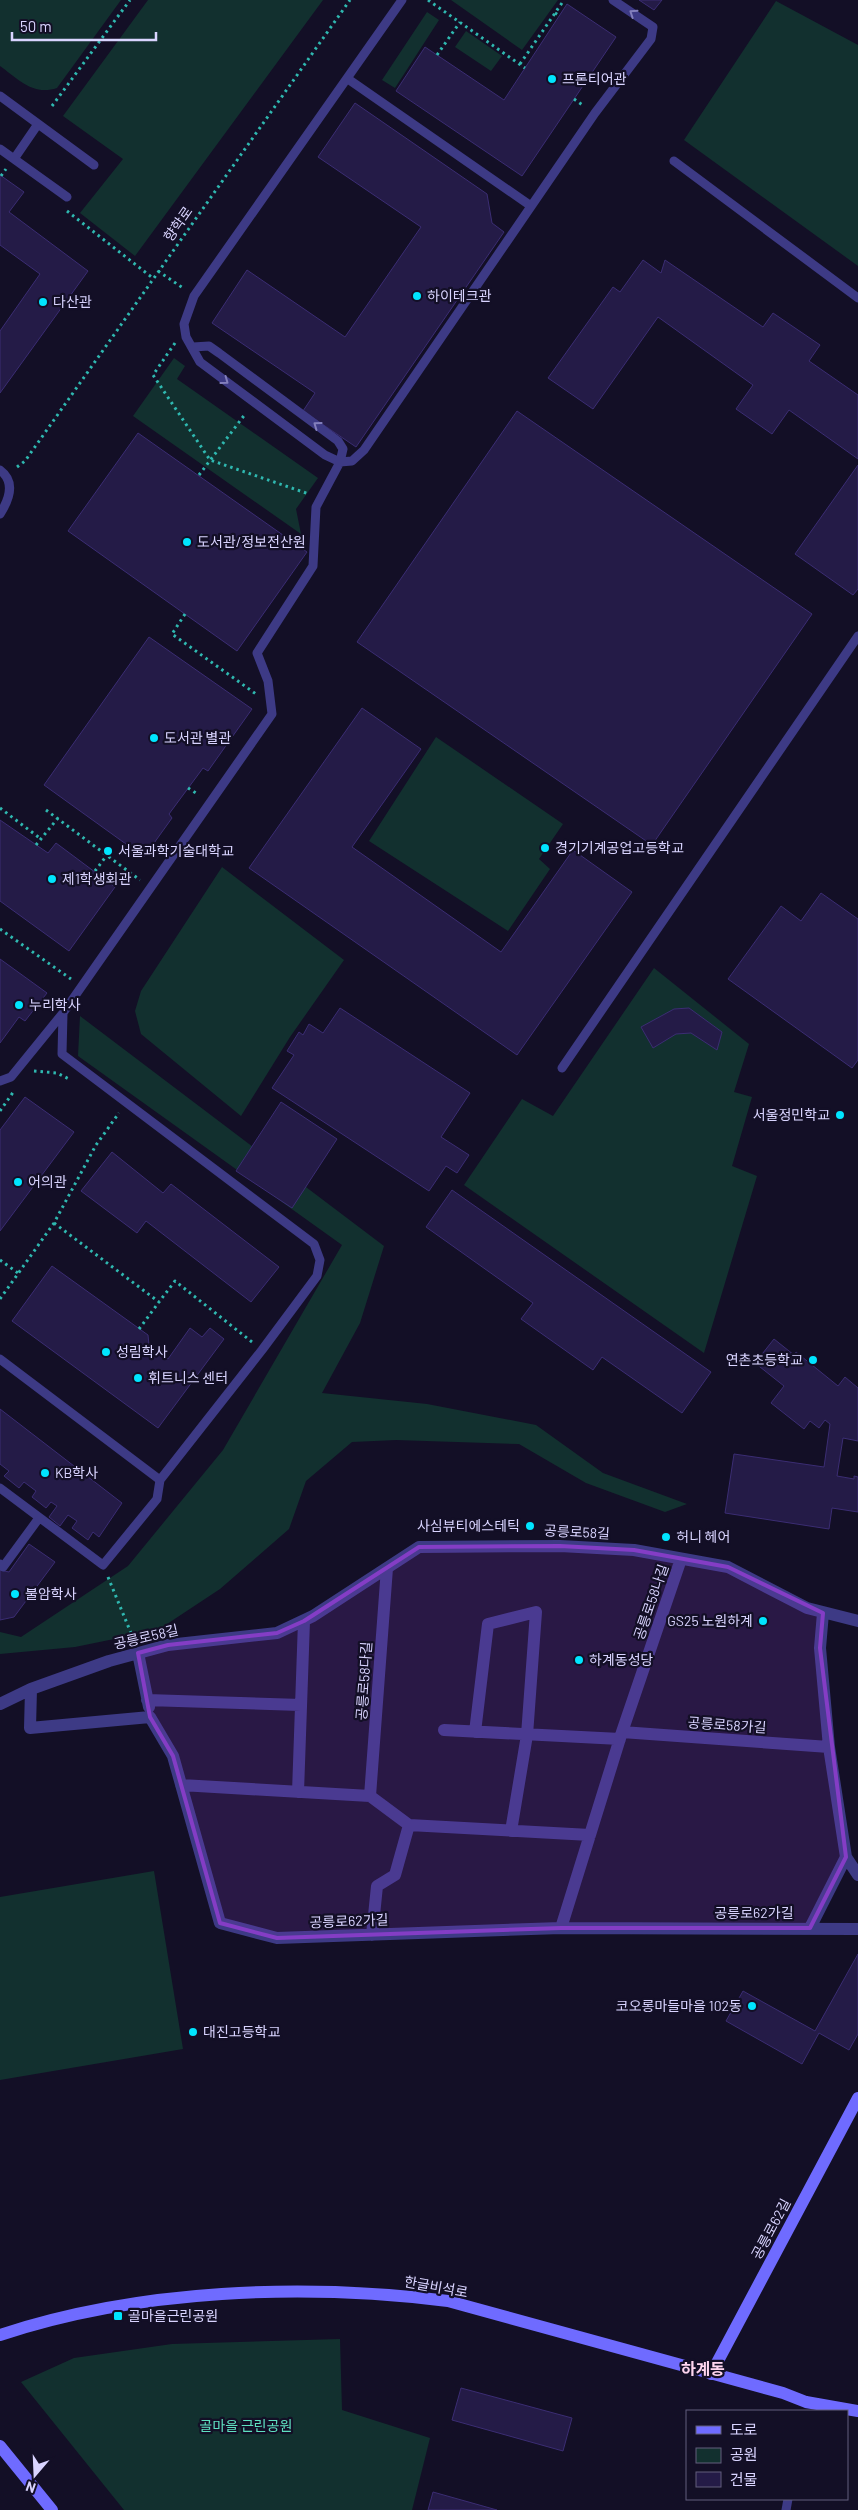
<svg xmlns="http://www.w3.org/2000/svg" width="858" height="2510" viewBox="0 0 858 2510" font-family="Barlow,'Noto Sans KR',sans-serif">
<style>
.green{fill:#12302f}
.building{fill:#241b47;stroke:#3b2d73}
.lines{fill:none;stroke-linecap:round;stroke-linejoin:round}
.path{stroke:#2fb8b0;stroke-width:3;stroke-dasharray:2.5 4;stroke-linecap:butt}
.lane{stroke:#3d3a85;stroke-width:9}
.street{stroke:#3d3a85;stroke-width:12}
.secondary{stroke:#6f6bff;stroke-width:12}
.oneway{stroke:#837fbc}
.marked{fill:#843dc5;fill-opacity:0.2;stroke:#843dc5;stroke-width:4;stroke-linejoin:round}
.poi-dot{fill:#00e5ff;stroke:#130f26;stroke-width:2}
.labels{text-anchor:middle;stroke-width:4.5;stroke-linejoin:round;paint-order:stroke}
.poi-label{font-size:14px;fill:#d9d4ff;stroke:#130f26;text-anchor:start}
.street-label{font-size:14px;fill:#d9d4ff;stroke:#130f26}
.park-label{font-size:14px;fill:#5fe0c0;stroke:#130f26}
.quarter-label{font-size:16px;font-weight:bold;fill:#ffd6f0;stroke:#130f26}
</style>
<rect width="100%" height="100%" fill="#130f26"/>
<path class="green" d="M0 0H121L57 88C33 96 18 79 0 66Z
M148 0H323L135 256 80 213 123 159 63 116Z
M451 0H558L522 50Z
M776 1 858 45V266L684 140Z
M427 12 439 20 395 88 382 80Z
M466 31 502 56 491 71 455 47Z
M174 358 185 366 177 379 318 478 296 509 301 534 133 416Z
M436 737 563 824 539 859 550 869 508 931 369 841Z
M222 867 344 960 290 1037 241 1116 141 1034 135 1011 141 991Z
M654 968 749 1044 734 1092 752 1097 732 1166 757 1176 704 1353 464 1185 522 1099 553 1116Z
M80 1016 384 1246 360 1323 322 1393 427 1404 536 1425 603 1473 687 1504 665 1512 586 1483 519 1444 396 1440 352 1442 306 1481 289 1529 220 1589 158 1630 75 1647 0 1654V1632L21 1637 128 1566 223 1450 342 1245 78 1056Z
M154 1871 183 2049 0 2080V1897Z
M340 2339 342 2410 430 2438 412 2510H124L21 2382 74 2358 172 2344Z"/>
<path class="building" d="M639 0H662L654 10Z
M567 4 616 37 522 176 396 91 425 47 504 100Z
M355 103 487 194 492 223 504 232 356 447 303 411 315 393 212 323 247 270 345 337 421 227 318 157Z
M0 175 24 192 9 212 88 271 0 393V331L40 274 0 245Z
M643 260 661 273 665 260 763 327 773 313 820 345 809 361 858 395V459L789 410 772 434 736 409 753 385 658 317 593 409 548 378 613 287 620 292Z
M517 411 812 614 652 845 357 642Z
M138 433 307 552 237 651 68 531Z
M858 465V589L853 595 795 554Z
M149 637 252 709 208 771 203 768 169 814 172 818 144 857 44 785Z
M362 708 421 749 352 847 501 952 573 850 632 892 517 1055 249 868Z
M0 820 48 853 56 843 115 887 69 951 0 901Z
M821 893 858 919V1060L852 1068 728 979 781 906 801 921Z
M0 959 47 993 25 1021 19 1017 0 1043Z
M340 1008 470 1093 441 1137 469 1155 457 1173 446 1166 429 1191 272 1088 294 1055 287 1051 299 1032 303 1035 309 1024 323 1033Z
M689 1008 722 1032 717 1050 691 1033 676 1034 653 1048 641 1027 674 1009Z
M25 1097 74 1132 0 1231V1130Z
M281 1102 337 1139 292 1208 236 1171Z
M112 1152 163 1193 171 1184 279 1267 251 1302 146 1221 137 1233 81 1191Z
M452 1190 711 1372 682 1413 602 1357 593 1370 521 1319 533 1303 426 1227Z
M52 1266 148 1335 149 1345 168 1359 190 1328 202 1337 210 1328 224 1339 158 1428 12 1321Z
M774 1339 794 1355 796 1352 838 1386 845 1377 858 1388V1441L843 1438 837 1476 854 1479V1476L858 1477V1512L832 1508 829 1529 725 1513 734 1454 824 1467 830 1424 825 1420 819 1428 810 1421 804 1429 771 1403 784 1386 755 1363Z
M0 1409 122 1503 99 1537 93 1532 88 1540 72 1528 77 1521 68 1515 60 1526 49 1517 57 1506 51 1502 46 1508 32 1497 36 1491 24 1482 19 1488 4 1476 9 1471 0 1464Z
M29 1544 55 1562 14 1617 0 1620V1570L9 1572Z
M858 1954V2034L849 2050 819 2033 802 2064 726 2021 743 1991 815 2031Z
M461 2388 572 2418 563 2451 452 2420Z
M433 2492 497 2510H428Z"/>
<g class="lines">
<path class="path" d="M428 0 525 68
M555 13 560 16
M437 55 460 22
M520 64 564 0
M574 99 584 106
M52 106 130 0
M1 176 6 169
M67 211 154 279
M158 271 183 288
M175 343 153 375 210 460 309 494
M17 467 25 461 350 0
M199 475 246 413
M185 614 172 634 256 694
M188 788 199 795
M0 808 41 839
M46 810 140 880
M36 845 58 818
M95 871 107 855
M0 929 71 979
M34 1071 57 1073 71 1080
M0 1111 14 1091
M54 1223 159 1302 175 1281 252 1342
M0 1260 18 1273
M0 1299 54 1223 96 1145 119 1113
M139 1329 159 1302
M108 1577 133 1638"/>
<path class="lane" d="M348 79 531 206
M0 96 94 165
M0 149 67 197
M14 159 38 124
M674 161 858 298
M193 347 209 346 219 353 338 441 343 449 340 462 325 455 200 362 186 337 184 324 194 296 402 0
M0 470C16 482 9 500 0 514
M562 1068 858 636
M0 1081 11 1077 63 1013 272 714 268 681 257 653 313 566 316 507 340 462 352 461 364 450 595 113 651 39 653 27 613 0
M0 1359 160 1480 262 1350 317 1276 320 1260 314 1244 62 1054 63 1013
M0 1488 103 1565 157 1499 160 1480
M0 1564 3 1567 39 1518
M786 2510 788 2499"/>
<path class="street" d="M138 1653 149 1707
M31 1689 30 1728 150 1717 173 1756 220 1923 277 1938 561 1928 858 1929
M147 1700 301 1705
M0 1704 31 1689 109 1661 168 1645 277 1633 313 1616 419 1547 560 1546 634 1550 728 1567 807 1608 858 1621
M444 1730 620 1739
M475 1732 488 1624 536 1612 527 1735 511 1831
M622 1732 829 1747
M181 1785 370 1796 409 1825
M298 1792 304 1621
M370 1796 387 1568
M409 1825 590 1835
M846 1857 858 1875
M561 1928 622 1732 681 1559
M810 1928 846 1857 829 1747 820 1648 823 1613
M372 1935 377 1886 395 1875 409 1825"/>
<path class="secondary" d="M0 2335C139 2289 303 2283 448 2301L783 2393 806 2402 858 2411
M711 2374 858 2098
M0 2446 52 2510"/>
</g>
<defs><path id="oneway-chevron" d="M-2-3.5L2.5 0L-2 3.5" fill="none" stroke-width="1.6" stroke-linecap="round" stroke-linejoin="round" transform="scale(1.25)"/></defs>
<g class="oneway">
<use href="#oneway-chevron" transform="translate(633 13) rotate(-146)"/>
<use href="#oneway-chevron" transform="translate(225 381) rotate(36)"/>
<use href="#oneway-chevron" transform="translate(317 425) rotate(-144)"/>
</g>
<path class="marked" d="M560 1546 634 1550 728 1567 823 1613 820 1648 846 1857 810 1928H561L277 1938 220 1923 173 1756 150 1717 138 1653 168 1645 277 1633 304 1621 419 1547Z"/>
<g class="poi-dot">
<circle cx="552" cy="79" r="5"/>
<circle cx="417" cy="296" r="5"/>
<circle cx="43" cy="302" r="5"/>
<circle cx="187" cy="542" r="5"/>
<circle cx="154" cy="738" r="5"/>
<circle cx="545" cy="848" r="5"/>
<circle cx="108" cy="851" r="5"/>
<circle cx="52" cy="879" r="5"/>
<circle cx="19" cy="1005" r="5"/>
<circle cx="840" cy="1115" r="5"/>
<circle cx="18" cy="1182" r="5"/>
<circle cx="106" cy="1352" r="5"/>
<circle cx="813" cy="1360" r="5"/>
<circle cx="138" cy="1378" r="5"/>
<circle cx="45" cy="1473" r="5"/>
<circle cx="530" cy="1526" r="5"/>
<circle cx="666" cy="1537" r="5"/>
<circle cx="15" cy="1594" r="5"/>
<circle cx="763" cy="1621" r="5"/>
<circle cx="579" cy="1660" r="5"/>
<circle cx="752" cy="2006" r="5"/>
<circle cx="193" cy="2032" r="5"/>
<rect x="113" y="2311" width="10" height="10" rx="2.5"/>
</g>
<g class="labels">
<g class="poi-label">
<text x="562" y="84">프론티어관</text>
<text x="427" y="301">하이테크관</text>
<text x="53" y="307">다산관</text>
<text x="197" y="547">도서관/정보전산원</text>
<text x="164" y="743">도서관 별관</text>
<text x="555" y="853">경기기계공업고등학교</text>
<text x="118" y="856">서울과학기술대학교</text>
<text x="62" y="884">제1학생회관</text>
<text x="29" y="1010">누리학사</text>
<text x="830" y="1120" text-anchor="end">서울정민학교</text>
<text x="28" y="1187">어의관</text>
<text x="116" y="1357">성림학사</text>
<text x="803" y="1365" text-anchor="end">연촌초등학교</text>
<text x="148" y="1383">휘트니스 센터</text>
<text x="55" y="1478">KB학사</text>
<text x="520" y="1531" text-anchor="end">사심뷰티에스테틱</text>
<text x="676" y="1542">허니 헤어</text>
<text x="25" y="1599">불암학사</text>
<text x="753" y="1626" text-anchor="end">GS25 노원하계</text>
<text x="589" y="1665">하계동성당</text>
<text x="742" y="2011" text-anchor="end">코오롱마들마을 102동</text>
<text x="203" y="2037">대진고등학교</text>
<text x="128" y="2321">골마을근린공원</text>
</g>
<g class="street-label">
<text transform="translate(178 224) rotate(-55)" y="5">향학로</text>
<text transform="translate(577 1532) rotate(3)" y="5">공릉로58길</text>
<text transform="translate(651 1602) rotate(-71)" y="5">공릉로58나길</text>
<text transform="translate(146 1637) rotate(-13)" y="5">공릉로58길</text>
<text transform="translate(364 1681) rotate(-86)" y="5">공릉로58다길</text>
<text transform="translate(727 1725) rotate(4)" y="5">공릉로58가길</text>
<text x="754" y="1918">공릉로62가길</text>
<text transform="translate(349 1921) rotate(-2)" y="5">공릉로62가길</text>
<text transform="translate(771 2229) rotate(-62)" y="5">공릉로62길</text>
<text transform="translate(436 2287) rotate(10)" y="5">한글비석로</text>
</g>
<g class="park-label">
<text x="246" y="2431">골마을 근린공원</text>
</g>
<g class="quarter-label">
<text x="703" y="2375">하계동</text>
</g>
</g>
<rect x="686" y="2410" width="162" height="90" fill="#130f26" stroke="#625e7d"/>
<rect x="696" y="2426" width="25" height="8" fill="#6f6bff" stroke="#625e7d"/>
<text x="730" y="2435" font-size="15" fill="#d9d4ff">도로</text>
<rect x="696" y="2448" width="25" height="15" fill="#12302f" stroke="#625e7d"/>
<text x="730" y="2460" font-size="15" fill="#d9d4ff">공원</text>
<rect x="696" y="2472" width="25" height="15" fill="#241b47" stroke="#625e7d"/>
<text x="730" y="2485" font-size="15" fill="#d9d4ff">건물</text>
<g transform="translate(35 2475) rotate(199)" stroke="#130f26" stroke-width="4" paint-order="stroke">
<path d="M0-4L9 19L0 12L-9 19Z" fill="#d9d4ff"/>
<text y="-8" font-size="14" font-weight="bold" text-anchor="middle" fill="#d9d4ff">N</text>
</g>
<path d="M12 32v8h144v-8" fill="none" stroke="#d9d4ff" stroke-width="2.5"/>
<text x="20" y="32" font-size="15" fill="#d9d4ff" stroke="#130f26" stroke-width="4" paint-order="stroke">50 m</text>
</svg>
